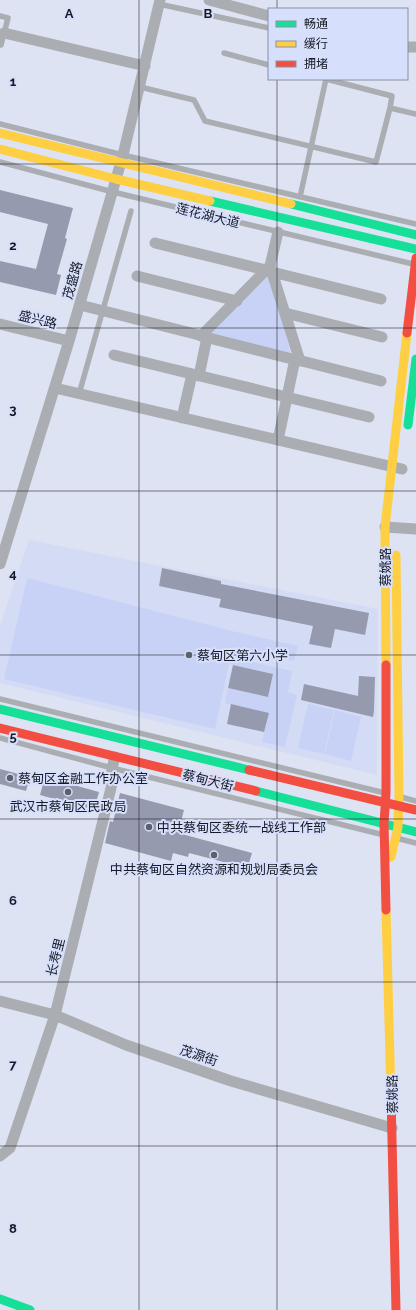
<svg xmlns="http://www.w3.org/2000/svg" width="416" height="1310" viewBox="0 0 416 1310" font-family="Raleway,'Noto Sans SC',sans-serif">
<style>
.built{fill:#d3dbf5}
.green{fill:#c8d2f6}
.building{fill:#959aaf}
.lines{fill:none;stroke-linecap:round;stroke-linejoin:round}
.lane{stroke:#aaadb2;stroke-width:5.5}
.street{stroke:#aaadb2;stroke-width:11}
.fast{stroke:#16e098;stroke-width:9}
.slow{stroke:#ffcf43;stroke-width:9}
.jam{stroke:#f24e42;stroke-width:9}
.grid{fill:none;stroke:#171923;stroke-width:1;stroke-opacity:0.55}
.poi-dot{fill:#5d606c;stroke:#d6dffb;stroke-width:1.5}
.labels{text-anchor:middle;stroke-width:4;stroke-linejoin:round;paint-order:stroke}
.street-label{font-size:13px;fill:#171923;stroke:#d6dffb}
.poi-label{font-size:13px;fill:#171923;stroke:#d6dffb;text-anchor:start}
.grid-label{font-size:13px;text-anchor:middle;font-weight:bold;fill:#171923;stroke:#d6dffb;stroke-width:4;stroke-linejoin:round;paint-order:stroke}
</style>
<rect width="100%" height="100%" fill="#dee3f3"/>
<path class="built" d="M29 540 378 609 377 775 0 683V626Z"/>
<path class="green" d="M269 273 291 354 211 334Z
M27 578 236 632 298 646 294 661 233 647 231 657 292 671 288 692 297 695 285 747 262 742 268 713 225 703 228 688 268 697 273 674 229 664 215 729 4 679Z
M308 704 334 710 324 754 298 748Z
M335 710 361 717 351 761 325 754Z"/>
<path class="building" d="M0 190 73 208 65 238 67 239 57 274 61 275 56 295 0 282V261L36 269 48 224 0 212Z
M162 568 221 581V584L369 613 365 635 335 629 331 648 309 644 313 626 219 607 221 599 159 586Z
M233 665 273 674 268 697 228 688Z
M359 676 375 677 374 711 373 717 301 700 304 684 358 696Z
M231 704 269 713 264 732 227 724Z
M0 769 30 777 26 791 0 784Z
M45 777 99 792 94 810 40 795Z
M120 793 184 810 178 833 252 853 246 873 234 870 235 865 189 853 188 857 173 853 171 861 105 843 110 821 113 822Z"/>
<g class="lines">
<path class="lane" d="M159 4 269 28
M0 16 8 18 1 45H0
M224 53 269 65
M326 79 392 96 390 108
M140 87 194 100 205 121 376 162 390 108 416 114
M0 124 123 155 416 224
M0 162 113 192 413 264
M300 197 326 79
M79 394 131 211
M0 699 385 793
M0 738 112 768 384 835
M401 797 416 801
M396 838 416 843"/>
<path class="street" d="M209 0 269 16
M4 33 145 66
M407 47H416
M155 243 266 270 270 266 272 272 381 299
M270 266 201 336 300 361 270 266 278 232
M137 276 237 301
M80 305 207 337
M285 313 382 337
M0 324 69 341
M114 355 369 417
M294 359 381 381
M55 388 402 469
M182 418 192 374 199 376 207 337
M278 440 295 359
M385 527 416 529
M0 564 69 341 123 155 160 0
M0 1001 55 1015 126 1045 231 1081 392 1128
M0 1156 10 1148 55 1015 112 784V768L115 757"/>
<path class="fast" d="M210 201 416 249
M291 204 416 235
M408 425 416 359
M0 709 249 770
M256 791 416 832
M0 1299 30 1310"/>
<path class="slow" d="M0 133 291 204
M0 149 116 179 210 201
M386 665 385 527 407 333
M391 857 398 827 399 797 396 555
M386 910 391 1096"/>
<path class="jam" d="M407 333 416 258
M386 665V793L384 823 386 910
M0 728 256 791
M249 770 416 810
M391 1096 396 1310"/>
</g>
<path class="grid" d="M139 0V1310M277 0V9M277 79V1310M0 164H416M0 328H416M0 491H416M0 655H416M0 819H416M0 982H416M0 1146H416"/>
<g class="poi-dot">
<circle cx="189" cy="655" r="4"/>
<circle cx="10" cy="778" r="4"/>
<circle cx="68" cy="792" r="4"/>
<circle cx="149" cy="827" r="4"/>
<circle cx="214" cy="855" r="4"/>
</g>
<g class="labels">
<g class="street-label">
<text transform="translate(208 215) rotate(14)" y="5">莲花湖大道</text>
<text transform="translate(72 280) rotate(-74)" y="5">茂盛路</text>
<text transform="translate(38 319) rotate(14)" y="5">盛兴路</text>
<text transform="translate(385 567) rotate(-90)" y="5">蔡姚路</text>
<text transform="translate(208 780) rotate(14)" y="5">蔡甸大街</text>
<text transform="translate(55 957) rotate(-76)" y="5">长寿里</text>
<text transform="translate(199 1055) rotate(19)" y="5">茂源街</text>
<text transform="translate(392 1094) rotate(-91)" y="5">蔡姚路</text>
</g>
<g class="poi-label">
<text x="197" y="660">蔡甸区第六小学</text>
<text x="18" y="783">蔡甸区金融工作办公室</text>
<text x="68" y="811" text-anchor="middle">武汉市蔡甸区民政局</text>
<text x="157" y="832">中共蔡甸区委统一战线工作部</text>
<text x="214" y="874" text-anchor="middle">中共蔡甸区自然资源和规划局委员会</text>
</g>
</g>
<g class="grid-label">
<text x="69" y="18">A</text>
<text x="208" y="18">B</text>
<text x="13" y="86">1</text>
<text x="13" y="250">2</text>
<text x="13" y="414">3</text>
<text x="13" y="578">4</text>
<text x="13" y="741">5</text>
<text x="13" y="905">6</text>
<text x="13" y="1069">7</text>
<text x="13" y="1233">8</text>
</g>
<rect x="268" y="8" width="140" height="72" fill="#d6dffb" stroke="#8a90a5"/>
<rect x="276" y="21" width="20" height="6" fill="#16e098" stroke="#8a90a5"/>
<text x="304" y="28" font-size="12" fill="#171923">畅通</text>
<rect x="276" y="41" width="20" height="6" fill="#ffcf43" stroke="#8a90a5"/>
<text x="304" y="48" font-size="12" fill="#171923">缓行</text>
<rect x="276" y="61" width="20" height="6" fill="#f24e42" stroke="#8a90a5"/>
<text x="304" y="68" font-size="12" fill="#171923">拥堵</text>
</svg>
